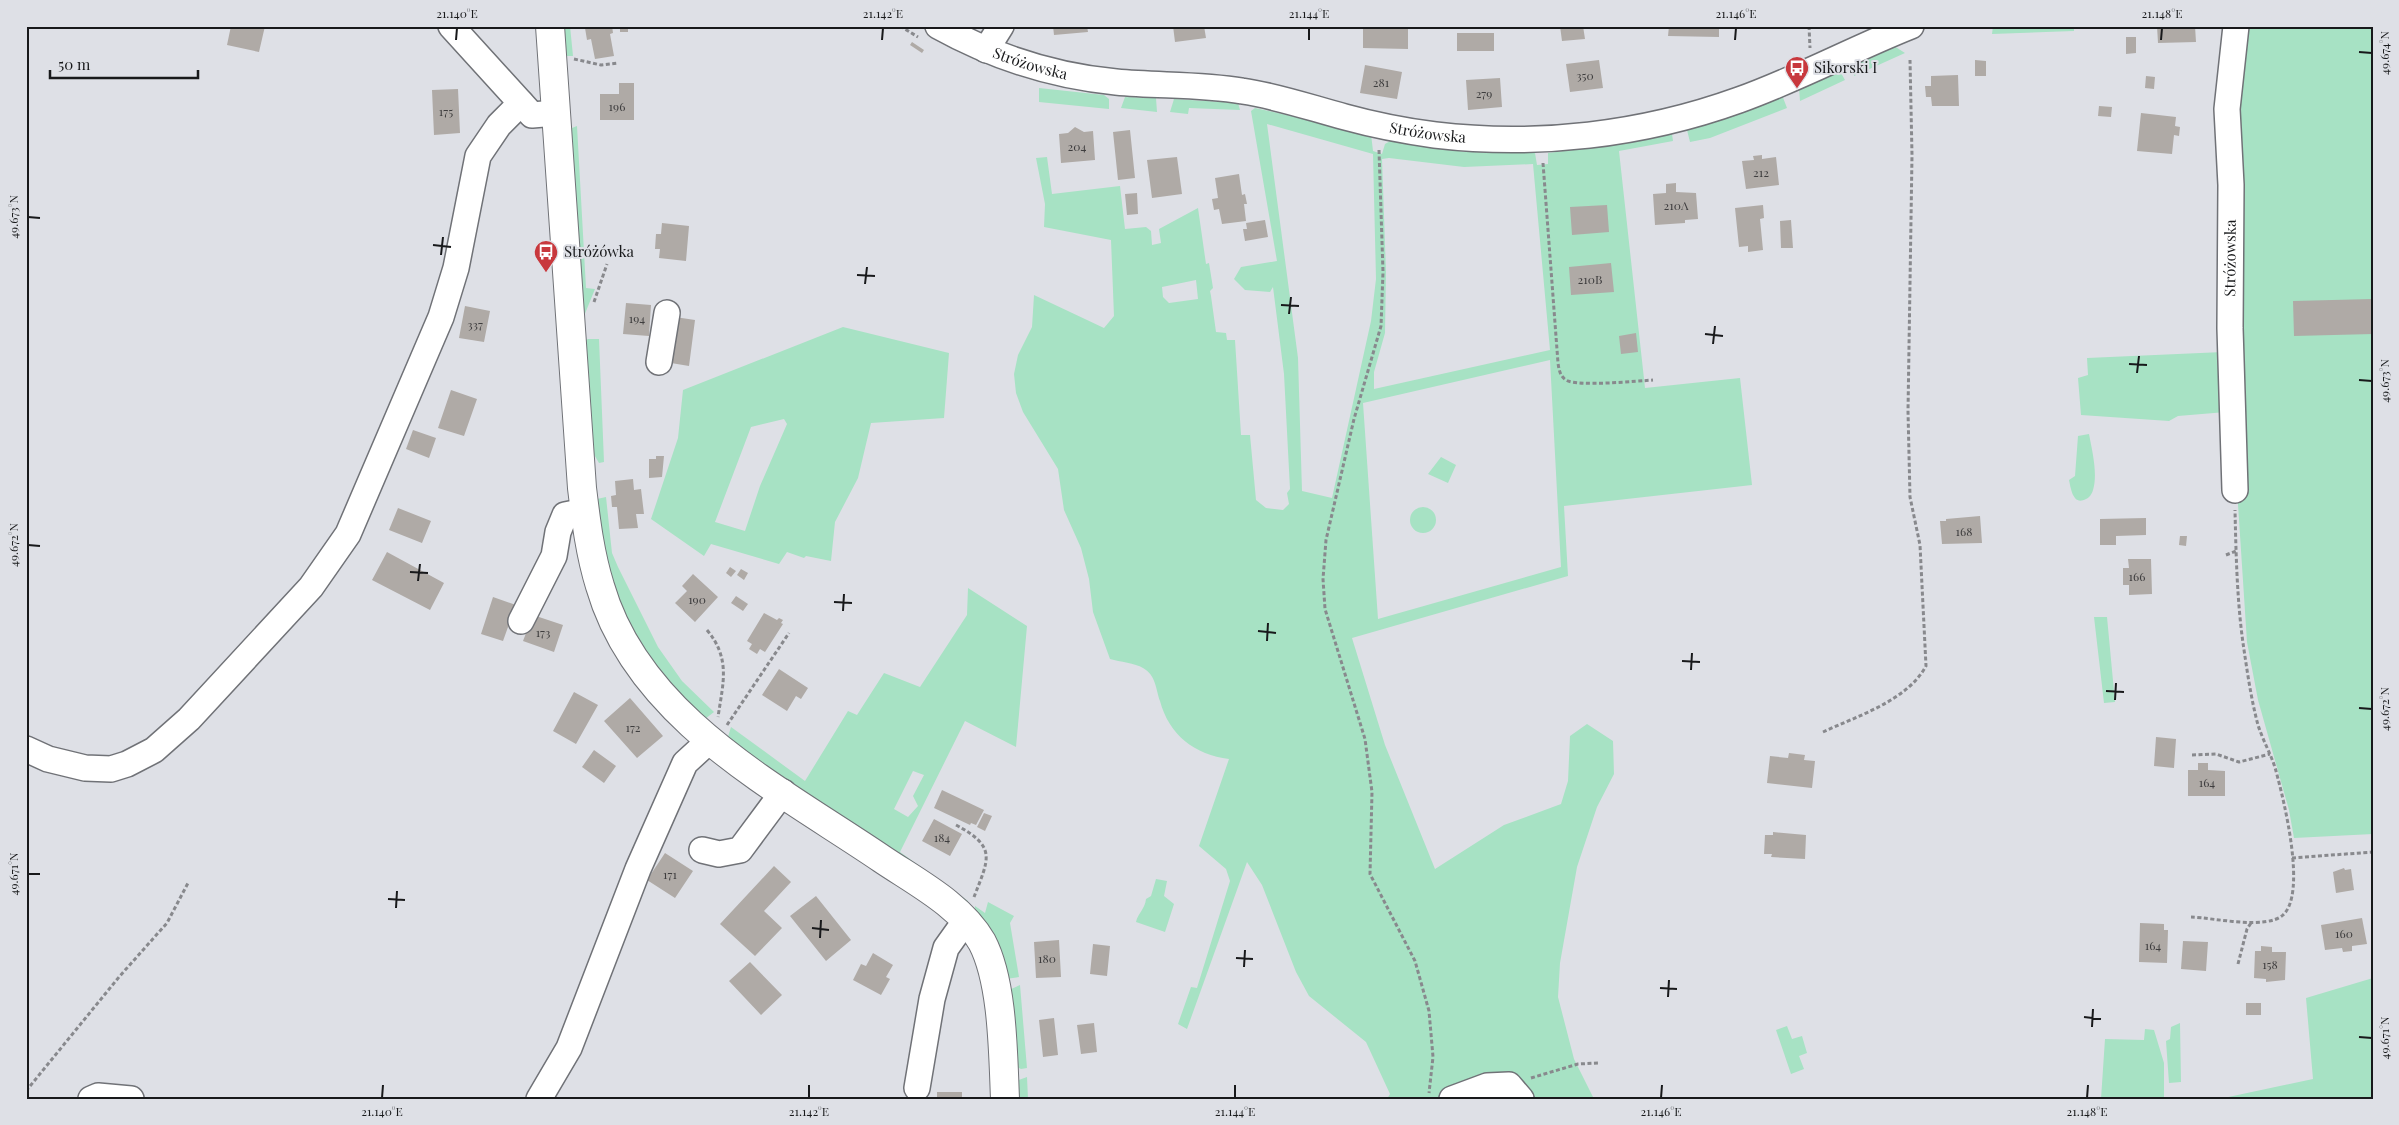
<svg xmlns="http://www.w3.org/2000/svg" width="2399" height="1125" viewBox="0 0 2399 1125" font-family="'Playfair Display',serif">
<style>
.green{fill:#a7e2c4;fill-rule:evenodd}
.building{fill:#afaaa6}
.lines{fill:none;stroke-linecap:round;stroke-linejoin:round}
.minor-casing{stroke:#707277;stroke-width:28}
.major-casing{stroke:#707277;stroke-width:30}
.path{stroke:#88898d;stroke-width:3;stroke-dasharray:4 2.5;stroke-linecap:butt}
.minor{stroke:#fff;stroke-width:25}
.major{stroke:#fff;stroke-width:28}
.ticks{fill:none;stroke:#18191b;stroke-width:2}
.labels{text-anchor:middle;stroke-width:4;stroke-linejoin:round;paint-order:stroke}
.number-label{font-size:12px;fill:#3e3d3e}
.street-label{font-size:15px;fill:#18191b;stroke:#dee0e6}
.poi-label{font-size:15px;fill:#18191b;stroke:#dee0e6;text-anchor:start}
.neatline{fill:none;stroke:#18191b;stroke-width:2}
.ticks-label{font-size:12px;text-anchor:middle;fill:#18191b}
</style>
<rect width="100%" height="100%" fill="#dee0e6"/>
<path class="green" d="M560 26H570L573 56H564Z
M1993 26H2074V31L1992 34Z
M2239 26H2373V834L2294 838 2289 810 2258 700 2247 642 2237 489Z
M1894 46 1905 53 1854 76 1853 64Z
M1837 72 1841 73 1845 80 1800 101 1799 88Z
M1039 88 1104 95 1109 99V109L1039 102Z
M1782 95 1787 108 1710 138 1690 142 1687 130Z
M1125 97 1156 98 1157 112 1121 108Z
M1174 99 1238 103 1240 110 1189 108 1188 114 1170 112Z
M1255 108 1371 134 1373 151 1382 154 1385 144 1392 140 1465 152 1535 153 1537 165 1548 164V153L1619 144 1668 133 1672 134 1673 141 1619 151 1645 388 1740 378 1752 485 1564 506 1568 576 1352 638 1385 745 1435 869 1504 825 1561 804 1568 781 1570 736 1587 724 1613 741 1614 774 1597 807 1577 867 1560 963 1558 997 1574 1059 1594 1099H1387L1390 1094 1366 1042 1309 996 1296 972 1262 885 1247 862 1187 1029 1178 1024 1191 987 1197 988 1230 881 1226 869 1199 846 1229 759C1195 755 1169 735 1160 701 1156 690 1156 675 1143 668 1135 663 1120 662 1110 659L1093 612 1089 579 1081 548 1064 510 1058 469 1023 412 1016 393 1014 374 1018 355 1032 327 1034 295 1104 328 1114 316 1111 240 1044 227 1045 204 1036 158 1047 157 1052 194 1120 186 1125 229 1146 227 1151 231 1152 245 1161 243 1159 229 1198 208 1206 264 1209 263 1213 288 1210 291 1211 296 1216 332 1226 333 1227 340H1235L1241 435H1250L1256 500 1266 508 1283 510 1289 504 1287 493 1290 489 1284 374 1273 287 1270 292 1245 290 1234 279 1241 267 1277 261 1251 111ZM1267 124 1373 154 1376 279 1371 321 1332 498 1302 491 1298 358ZM1389 158 1464 167 1533 164 1550 350 1374 389V372L1385 333 1386 272 1382 159ZM1196 280 1198 299 1169 303 1163 297 1162 287ZM1550 360 1561 567 1378 619 1363 403Z
M577 126 586 288 595 289 582 321 569 134 572 128Z
M843 327 949 353 944 418 871 423 858 478 835 522 831 561 806 556 804 558 787 552 779 564 711 544 704 556 651 519 678 438 683 390ZM784 419 787 424 760 486 745 531 715 522 751 427Z
M588 339H599L604 462 599 463 589 446 583 352 586 340Z
M2223 352 2226 412 2178 416 2169 421 2081 415 2078 378 2088 375 2087 358Z
M2089 434C2092 450 2098 474 2093 490 2092 494 2089 498 2086 499 2073 506 2071 489 2069 480L2075 476 2078 436Z
M1441 457 1456 465 1448 483 1428 474Z
M606 497 612 553 618 567 658 647 682 681 714 712 705 719C692 711 683 699 673 687 637 644 615 603 603 548 599 531 595 517 597 499Z
M1410 520a13 13 0 1 1 26 0a13 13 0 1 1-26 0Z
M968 588 1027 626 1016 747 965 721 900 852 968 901 965 908 727 740 731 727 805 781 848 711 857 715 884 673 920 687 967 615ZM913 771 924 775 913 796 918 806 908 817 894 809Z
M2094 617H2107L2115 702 2104 703Z
M1156 879 1167 881 1164 896 1174 904 1165 932 1136 922C1138 913 1145 909 1146 899L1151 896Z
M988 902 1014 916 1010 923 1019 977 1006 979 974 914 975 906 985 913Z
M2373 978V1099H2219L2313 1079 2306 998Z
M1020 985 1027 1068 1021 1069 1015 1066 1009 990Z
M2180 1023 2181 1082 2169 1083 2166 1041 2170 1039 2171 1027Z
M1787 1026 1792 1039 1802 1036 1807 1053 1799 1056 1804 1069 1791 1074 1776 1030Z
M2145 1029 2154 1030 2164 1063V1099H2101L2105 1039 2144 1040Z
M1027 1077 1028 1099H1016V1081Z"/>
<path class="building" d="M231 26H265L259 52 227 45Z
M589 26H612L613 33 610 34 614 56 595 59 591 39 587 40 585 28Z
M620 26H628V32H620Z
M1053 26H1087L1088 32 1054 35Z
M1173 26H1204L1206 38 1175 42Z
M1363 26H1408V49L1363 48Z
M1560 26H1583L1585 39 1562 41Z
M1669 26H1719V37L1668 36Z
M2157 26H2195L2196 42 2158 43Z
M1457 33H1494V51H1457Z
M2126 37H2136V53L2126 54Z
M912 42 924 50 922 53 910 45Z
M1599 60 1603 88 1570 92 1566 64Z
M1975 60 1986 61V76H1975Z
M1365 65 1402 72 1397 99 1360 93Z
M1958 75 1959 106H1932L1931 97H1926L1925 86H1931V76Z
M2146 76 2155 77 2154 89 2145 88Z
M1500 78 1502 107 1468 110 1466 80Z
M619 83H634V120H600V94H619Z
M458 89 460 133 434 135 432 90Z
M2099 106 2112 107 2111 117 2098 116Z
M2141 113 2176 117 2175 126 2180 127 2179 136 2174 135 2172 154 2137 151Z
M1075 127 1084 132 1093 131 1095 160 1061 163 1059 134 1068 133Z
M1130 130 1135 178 1118 180 1113 132Z
M1762 155V159L1776 157 1779 185 1746 189 1742 161 1754 160 1753 156Z
M1177 157 1182 194 1152 198 1147 160Z
M1239 174 1242 195 1245 194 1247 204H1244L1246 221 1222 224 1219 209 1214 210 1212 199 1218 198 1215 178Z
M1676 183V192L1696 193 1698 219 1685 220V223L1655 225 1653 194 1666 193V184Z
M1137 193 1138 214 1127 215 1125 194Z
M1607 205 1609 232 1572 235 1570 207Z
M1763 205 1764 218 1760 219 1763 250 1748 252V246L1739 247 1735 208Z
M1265 220 1268 237 1245 241 1243 229H1247L1246 223Z
M1791 220 1793 248H1781L1780 221Z
M662 223 689 226 686 261 659 258 660 249H655L656 234H661Z
M1611 263 1614 292 1571 295 1569 267Z
M2372 299 2373 334 2294 336 2293 301Z
M626 303 651 305 649 336 623 334Z
M465 306 490 311 484 342 459 338Z
M675 317 695 320 689 366 665 362Z
M1636 333 1638 352 1621 354 1619 336Z
M451 390 477 399 464 436 438 428Z
M413 430 436 438 429 458 406 449Z
M656 456H664L662 477 649 478V459H656Z
M633 479 634 490 641 489 644 514H636L638 528 619 529 617 507H612L611 496 616 495 615 481Z
M398 508 431 521 422 543 389 530Z
M1980 516 1982 543 1942 544 1940 521H1946V519Z
M2146 518V535L2116 536V545H2100V519Z
M2180 536H2187L2186 546 2179 545Z
M387 552 444 583 430 610 372 580Z
M2128 559H2151L2152 594 2129 595V585H2123V568H2129Z
M730 567 736 571 731 577 726 573Z
M741 569 748 573 744 580 737 575Z
M693 574 718 597 695 622 675 603 687 591 682 586Z
M736 596 748 604 743 611 731 603Z
M493 597 516 605 503 641 481 634Z
M764 613 777 620 779 618 783 620 781 623 783 624 765 652 760 649 757 654 749 649 752 644 747 641Z
M533 615 563 625 554 652 523 641Z
M779 669 808 688 801 699 796 696 787 711 762 695Z
M574 692 598 705 576 744 553 731Z
M630 698 663 736 637 758 604 721Z
M2156 737 2176 739 2174 768 2154 766Z
M594 750 616 766 604 783 582 767Z
M1789 753 1805 755 1804 760 1815 761 1812 788 1767 783 1770 756 1788 758Z
M2198 763H2208V770L2225 771V796H2188V770H2198Z
M942 790 984 810 976 825 971 823 970 825 934 808Z
M984 813 992 816 985 831 977 827Z
M934 819 962 834 950 856 922 841Z
M1773 832 1806 835 1805 859 1771 857 1772 854H1764L1765 835H1773Z
M665 853 693 871 675 898 647 880Z
M774 866 791 882 764 911 782 928 755 956 720 924Z
M2344 868 2345 870 2351 869 2354 890 2336 893 2333 872Z
M816 896 851 940 826 961 790 916Z
M2362 918 2367 944 2352 946V951L2343 952 2342 948 2325 950 2321 925Z
M2140 923 2164 924V930H2168L2167 963 2139 962Z
M1059 940 1061 977 1036 978 1034 942Z
M2183 941 2208 942 2206 971 2181 969Z
M1093 944 1110 946 1107 976 1090 974Z
M2261 946 2272 947V952H2286L2285 980 2266 982V979L2254 978 2255 951H2261Z
M873 953 893 965 886 977 890 979 881 995 853 980 861 964 866 966Z
M750 962 782 995 761 1015 729 981Z
M2246 1003H2261V1015H2246Z
M1054 1018 1058 1055 1043 1057 1039 1020Z
M1094 1023 1097 1052 1081 1054 1077 1025Z
M937 1092H962V1099H937Z"/>
<g class="lines">
<g class="minor-casing">
<g id="minor">
<path d="M451 26 532 115 556 113"/>
<path id="s1" d="M938 26C994 57 1053 76 1116 82 1158 86 1200 84 1242 91 1277 96 1311 108 1345 117 1374 125 1405 131 1435 135 1537 147 1642 135 1739 100 1798 79 1853 49 1911 26"/>
<path d="M986 50 1001 26"/>
<path d="M659 362 667 313"/>
<path id="s2" d="M2235 490 2230 328 2231 185 2227 109 2236 26"/>
<path d="M521 621 554 556 558 532 565 515 585 511"/>
<path d="M26 749 48 759 85 768 111 769 127 764 154 750 189 719 311 587 348 534 441 317 456 268 478 156 499 125 521 103"/>
<path d="M702 850 719 854 740 850 783 792"/>
<path d="M917 1088 932 999 946 948 966 920"/>
<path d="M91 1099 98 1096 131 1099"/>
<path d="M539 1099 569 1048 638 869 685 763 709 741"/>
<path d="M1452 1099 1487 1086 1509 1085 1521 1099"/>
</g>
</g>
<g class="major-casing">
<path id="major" d="M550 26 582 488C586 521 590 554 600 586 638 718 776 787 882 859 916 882 961 905 982 942 1003 982 1003 1053 1005 1099"/>
</g>
<path class="path" d="M900 26 918 37
M1809 26 1810 48
M574 59 601 65 618 63
M1379 150 1383 272 1381 326 1354 419 1326 540 1323 579 1325 609 1365 739 1372 792 1370 874 1415 961 1429 1011 1433 1057 1429 1093
M1543 163 1558 363C1559 370 1560 376 1566 380 1576 387 1638 381 1653 380
M594 302 607 264
M2226 555 2236 551
M707 630C731 659 723 683 718 717
M727 725 789 633
M1823 732C1857 716 1907 701 1926 666L1920 545 1910 497 1908 411 1912 155 1910 60
M2192 755 2216 754 2239 762 2270 754
M956 825C997 847 989 858 974 897
M2292 858 2373 852
M2191 917C2215 918 2266 930 2283 915 2307 893 2284 801 2276 771 2272 756 2263 741 2258 725 2251 699 2247 670 2243 643 2237 600 2236 554 2235 510
M2238 964 2247 929 2251 923
M1531 1078 1578 1064 1599 1063
M26 1091 119 977 167 923 188 883"/>
<use href="#minor" class="minor"/>
<use href="#major" class="major"/>
</g>
<path class="ticks" d="M456 40 457 28M882 40 883 28M1309 40V28M1735 40 1736 28M2161 40 2162 28M2359 52 2372 53M28 217 40 218M433 245 451 247M441 255 443 237M857 275 875 276M865 284 867 267M1281 305 1299 306M1289 314 1291 297M1705 334 1723 336M1713 344 1715 326M2129 364 2147 365M2137 373 2139 356M2359 380 2372 381M28 545 40 546M410 572 428 573M418 581 420 564M834 602 852 603M843 611 844 594M1258 631 1276 633M1267 641 1268 623M1682 661 1700 662M1691 670 1692 653M2106 691 2124 692M2115 700 2116 683M2359 708 2372 709M28 874H40M388 899 405 900M396 908 397 891M812 928 829 930M820 938 821 920M1236 958 1253 959M1244 967 1245 950M1660 988 1677 989M1668 997 1669 980M2084 1017 2101 1019M2092 1027 2093 1009M2359 1037 2372 1038M382 1098 383 1085M809 1098V1085M1235 1098V1085M1661 1098 1662 1085M2087 1098 2088 1085"/>
<defs>
<g id="bus-pin" transform="scale(1.25)"><path d="M0 17L-7.5 6A9.5 9.5 0 1 1 7.5 6Z" fill="#c8383d" stroke="#dee0e6"/><path d="M-5-6H5V4H4V6H2V4H-2V6H-4V4H-5ZM-3.5-4V0h7V-4ZM-3.5 1.2v1.5H-2V1.2ZM2 1.2v1.5H3.5V1.2Z" fill="#fff"/></g>
</defs>
<g fill-rule="evenodd">
<use href="#bus-pin" x="1797" y="68"/>
<use href="#bus-pin" x="546" y="252"/>
</g>
<g class="labels">
<g class="number-label">
<text x="1585" y="80">350</text>
<text x="1381" y="87">281</text>
<text x="1484" y="98">279</text>
<text x="617" y="111">196</text>
<text x="446" y="116">175</text>
<text x="1077" y="151">204</text>
<text x="1761" y="177">212</text>
<text x="1676" y="210">210A</text>
<text x="1590" y="284">210B</text>
<text x="637" y="323">194</text>
<text x="475" y="329">337</text>
<text x="1964" y="536">168</text>
<text x="2137" y="581">166</text>
<text x="697" y="604">190</text>
<text x="543" y="637">173</text>
<text x="633" y="732">172</text>
<text x="2207" y="787">164</text>
<text x="942" y="842">184</text>
<text x="670" y="879">171</text>
<text x="2344" y="938">160</text>
<text x="2153" y="950">164</text>
<text x="1047" y="963">180</text>
<text x="2270" y="969">158</text>
</g>
<g class="street-label">
<text dy="5" stroke="none"><textPath href="#s1" startOffset="100">Stróżowska</textPath></text>
<text dy="5" stroke="none"><textPath href="#s1" startOffset="505">Stróżowska</textPath></text>
<text dy="5" stroke="none"><textPath href="#s2" startOffset="232">Stróżowska</textPath></text>
</g>
<g class="poi-label">
<text x="1814" y="73">Sikorski I</text>
<text x="564" y="257">Stróżówka</text>
</g>
</g>
<rect width="2399" height="1125" fill="none" stroke="#dee0e6" stroke-width="55"/>
<path d="M50 70v8h148v-8" fill="none" stroke="#18191b" stroke-width="2.5"/>
<text x="58" y="70" font-size="15" fill="#18191b" stroke="#dee0e6" stroke-width="4" paint-order="stroke">50 m</text>
<rect x="28" y="28" width="2344" height="1070" class="neatline"/>
<g class="ticks-label">
<text x="457" y="18">21.140°E</text>
<text x="883" y="18">21.142°E</text>
<text x="1309" y="18">21.144°E</text>
<text x="1736" y="18">21.146°E</text>
<text x="2162" y="18">21.148°E</text>
<text transform="translate(2385 53) rotate(-90)" y="4">49.674°N</text>
<text transform="translate(14 217) rotate(-90)" y="4">49.673°N</text>
<text transform="translate(2385 381) rotate(-90)" y="4">49.673°N</text>
<text transform="translate(14 545) rotate(-90)" y="4">49.672°N</text>
<text transform="translate(2385 709) rotate(-90)" y="4">49.672°N</text>
<text transform="translate(14 874) rotate(-90)" y="4">49.671°N</text>
<text transform="translate(2385 1038) rotate(-90)" y="4">49.671°N</text>
<text x="382" y="1116">21.140°E</text>
<text x="809" y="1116">21.142°E</text>
<text x="1235" y="1116">21.144°E</text>
<text x="1661" y="1116">21.146°E</text>
<text x="2087" y="1116">21.148°E</text>
</g>
</svg>
